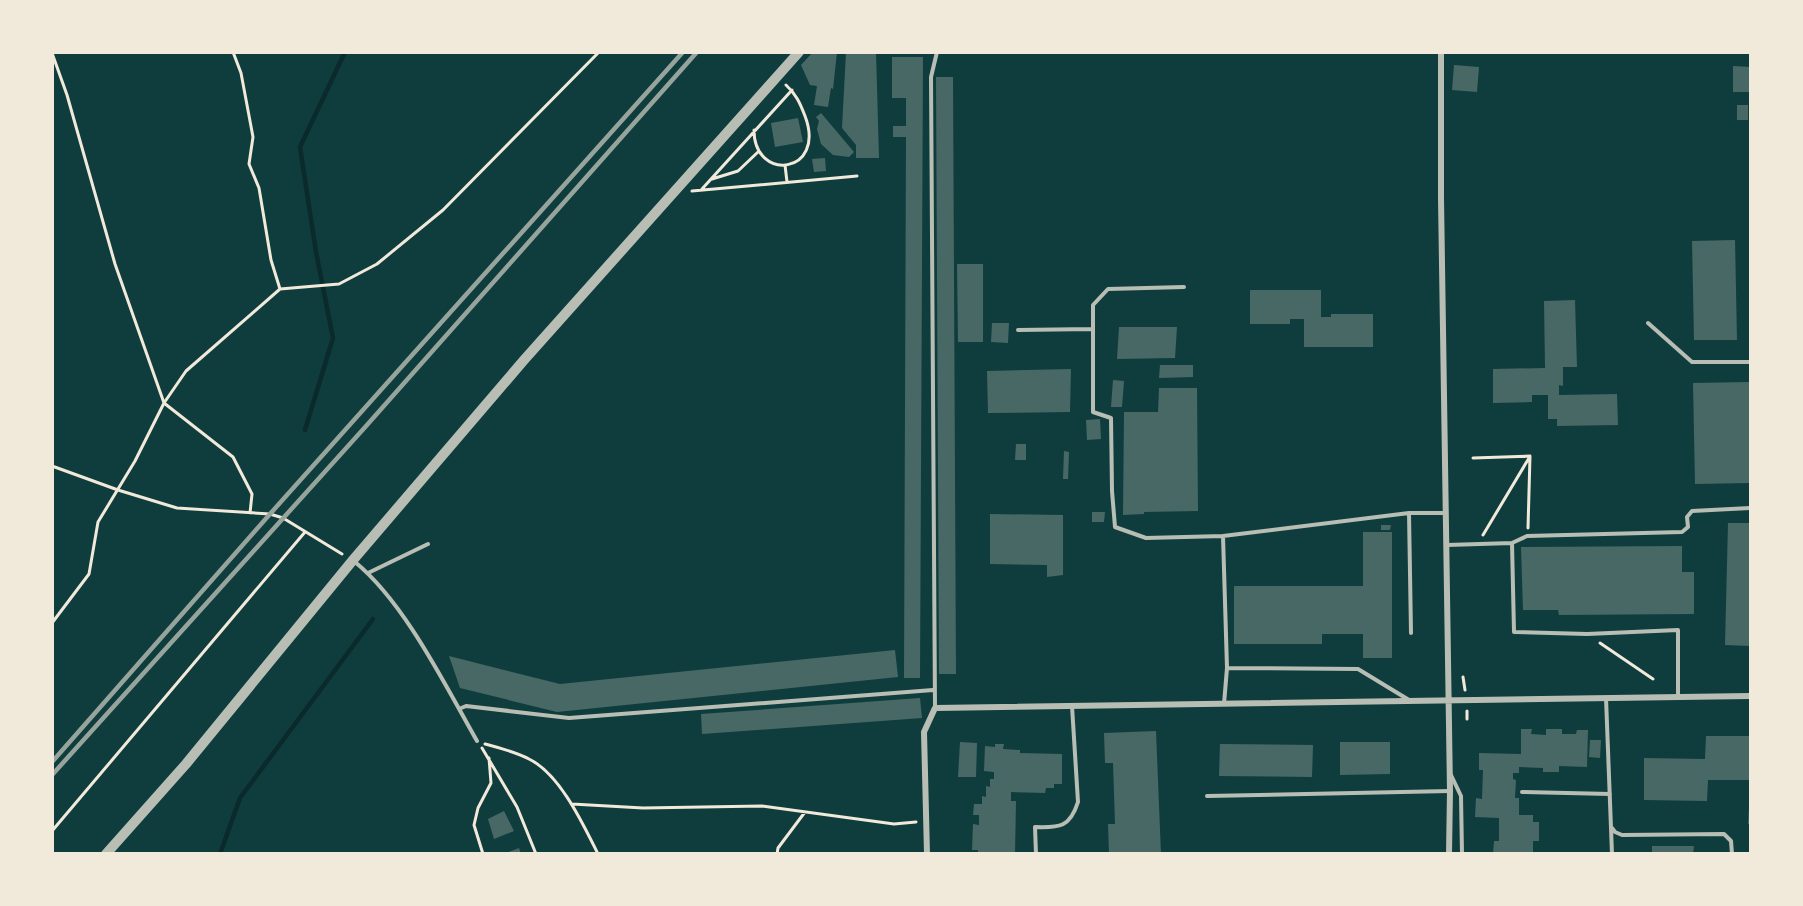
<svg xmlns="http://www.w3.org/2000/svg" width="1803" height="906" viewBox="0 0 1803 906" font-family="Commissioner,sans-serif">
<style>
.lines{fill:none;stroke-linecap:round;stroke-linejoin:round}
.stream{stroke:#0a2a2b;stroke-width:4.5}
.building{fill:#486865}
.path{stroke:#f1e9da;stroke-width:3}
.service{stroke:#b8beb3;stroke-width:4}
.minor{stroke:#b8beb3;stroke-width:6}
.tertiary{stroke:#b8beb3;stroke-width:10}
.rail{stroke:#97a49c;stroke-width:4.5}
</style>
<rect width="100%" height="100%" fill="#0f3d3e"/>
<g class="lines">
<path class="stream" d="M305 430 333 338 316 252 300 147 345 52
M220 854 240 798 373 619"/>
</g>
<path class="building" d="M813 52H837L833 89 831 88 828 107 814 105 817 86 810 85 801 65Z
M846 52H876L879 158H856V145L842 128Z
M892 57H923L920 678H904L906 137H893V126H906V98H892Z
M1454 65 1479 67 1477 92 1452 90Z
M1733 66 1750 67V92H1733Z
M936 77H953L956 674H939Z
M1737 105H1748V120H1737Z
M821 113 854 152 849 157 833 155 821 144 817 129 819 121 816 117Z
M798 118 803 142 775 147 771 123Z
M825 158 826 171 814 172 812 159Z
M1735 240 1737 340H1694L1692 241Z
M957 264H983V342H958Z
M1250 290H1321V317H1331V314H1373V347H1304V319H1290V324H1250Z
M1575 300 1577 367H1563V386L1559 385V395L1617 394 1618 425 1557 426V419H1548V395H1532V402L1493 403V369L1545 368 1544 301Z
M992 323H1009L1008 343 991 342Z
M1119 327H1177L1175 358 1117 359Z
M1160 365H1193V377L1159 378Z
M1071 369 1070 412 988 413 987 371Z
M1113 380 1124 381 1122 407H1111Z
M1749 382 1750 483 1695 484 1693 383Z
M1159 388H1197L1198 511 1144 512V514L1123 515 1124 412H1158Z
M1100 419 1101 439 1087 440 1086 420Z
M1016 444H1026V460H1015Z
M1064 451 1069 452 1068 479H1063Z
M1092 512H1105L1104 522H1092Z
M990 514 1063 515V575L1047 577V565L990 564Z
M1728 523H1750V646L1725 645Z
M1381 525H1391L1390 530H1381Z
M1363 532H1392V658H1363V634H1322V644H1234V586H1363Z
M1682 546V572H1694V614L1559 615 1558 610H1523L1521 547Z
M895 650 898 677 557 712 460 688 449 656 560 684Z
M920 698 922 718 702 734 701 714Z
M1521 729H1532L1531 734 1546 735V729H1562V734H1576L1577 730H1588L1587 767 1559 766V772H1543V768L1519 767V773H1513V779L1516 780 1515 798H1519V815H1533V822H1539V841H1533V854H1493L1494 841H1499V818L1475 817 1476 798 1482 799 1483 770H1479V753L1521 754Z
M1156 731 1161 854H1109L1108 824H1115L1113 763H1105L1104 733Z
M1706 736H1750V780H1708L1707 801 1644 800V758L1705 759Z
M1590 740H1601L1600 758 1589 757Z
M960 742 977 743 976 777H958Z
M1340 742H1390V774L1340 775Z
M995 744H1004L1003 749 1020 750V753L1062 754V784H1054V788H1046L1045 793 1011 792V801H1016L1015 854H978V850H972L973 824 979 825V815H973L974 804H982V796L986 797V786L990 787V779H994V772L984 771 985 746 995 747Z
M1220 744 1313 745 1312 777 1219 776Z
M1749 807H1750V824H1748Z
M504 811 514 831 494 839 488 819Z
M1652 846H1694L1693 854H1652Z
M519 848 521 854H506V853Z"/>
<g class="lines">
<path class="path" d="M233 52 241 73 253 137 249 164 259 188 271 260 280 289
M52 53 67 95 115 264 164 403 233 457 252 494 250 513
M754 130C754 183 827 174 805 116 800 103 796 94 786 85
M785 165 787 182
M712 179 738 171 758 152
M702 189 792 90
M692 191 857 176
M1473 458 1530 456 1528 528
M52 466 118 490 177 508 270 514 283 518 342 554
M1483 535 1529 458
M52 623 89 574 98 522 135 461 164 403 186 371 280 289 339 284 377 264 443 210 599 52
M1600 643 1653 679
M1463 677 1465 690
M1467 711V719
M485 744C500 748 516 752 529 759 560 774 583 824 598 854
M482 748 517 807 536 854
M572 804 643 808 762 806 894 824 916 822
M52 831 305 532
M483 854 474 825 478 808 491 783 489 758
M777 854 778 848 805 812"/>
<path class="service" d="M1184 287 1108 289 1093 305V412L1111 418 1112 491 1115 527 1146 538 1223 536 1227 668 1224 704
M1648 323 1692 362H1750
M1018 330 1093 329
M1223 536 1409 513
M1512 543 1527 536 1682 532 1688 527 1687 517 1692 511 1750 508
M1447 545 1512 543 1514 632 1587 634 1678 630V697
M355 562C405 603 445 685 477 741
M368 573 428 544
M1411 633 1409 513H1446
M1227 668 1358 669 1409 700
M1606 698 1612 854
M935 708 931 77 937 52
M459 709 466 706 569 718 933 690
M1451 775 1461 796 1462 854
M1522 792 1610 794
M1207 796 1450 791
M1612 828 1615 832 1622 835 1724 834 1731 841 1732 854
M1036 854 1035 827C1060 828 1070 827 1078 802L1072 706"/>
<path class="minor" d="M1441 52V198L1450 791 1449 854
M927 854 924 732 935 708 1750 696"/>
<path class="tertiary" d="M106 854 186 764 353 560 524 360 799 52"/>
<path class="rail" d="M52 762 270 514 683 52
M52 775 367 425 697 52"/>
</g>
<rect width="1803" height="906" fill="none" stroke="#f1e9da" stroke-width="108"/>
</svg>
